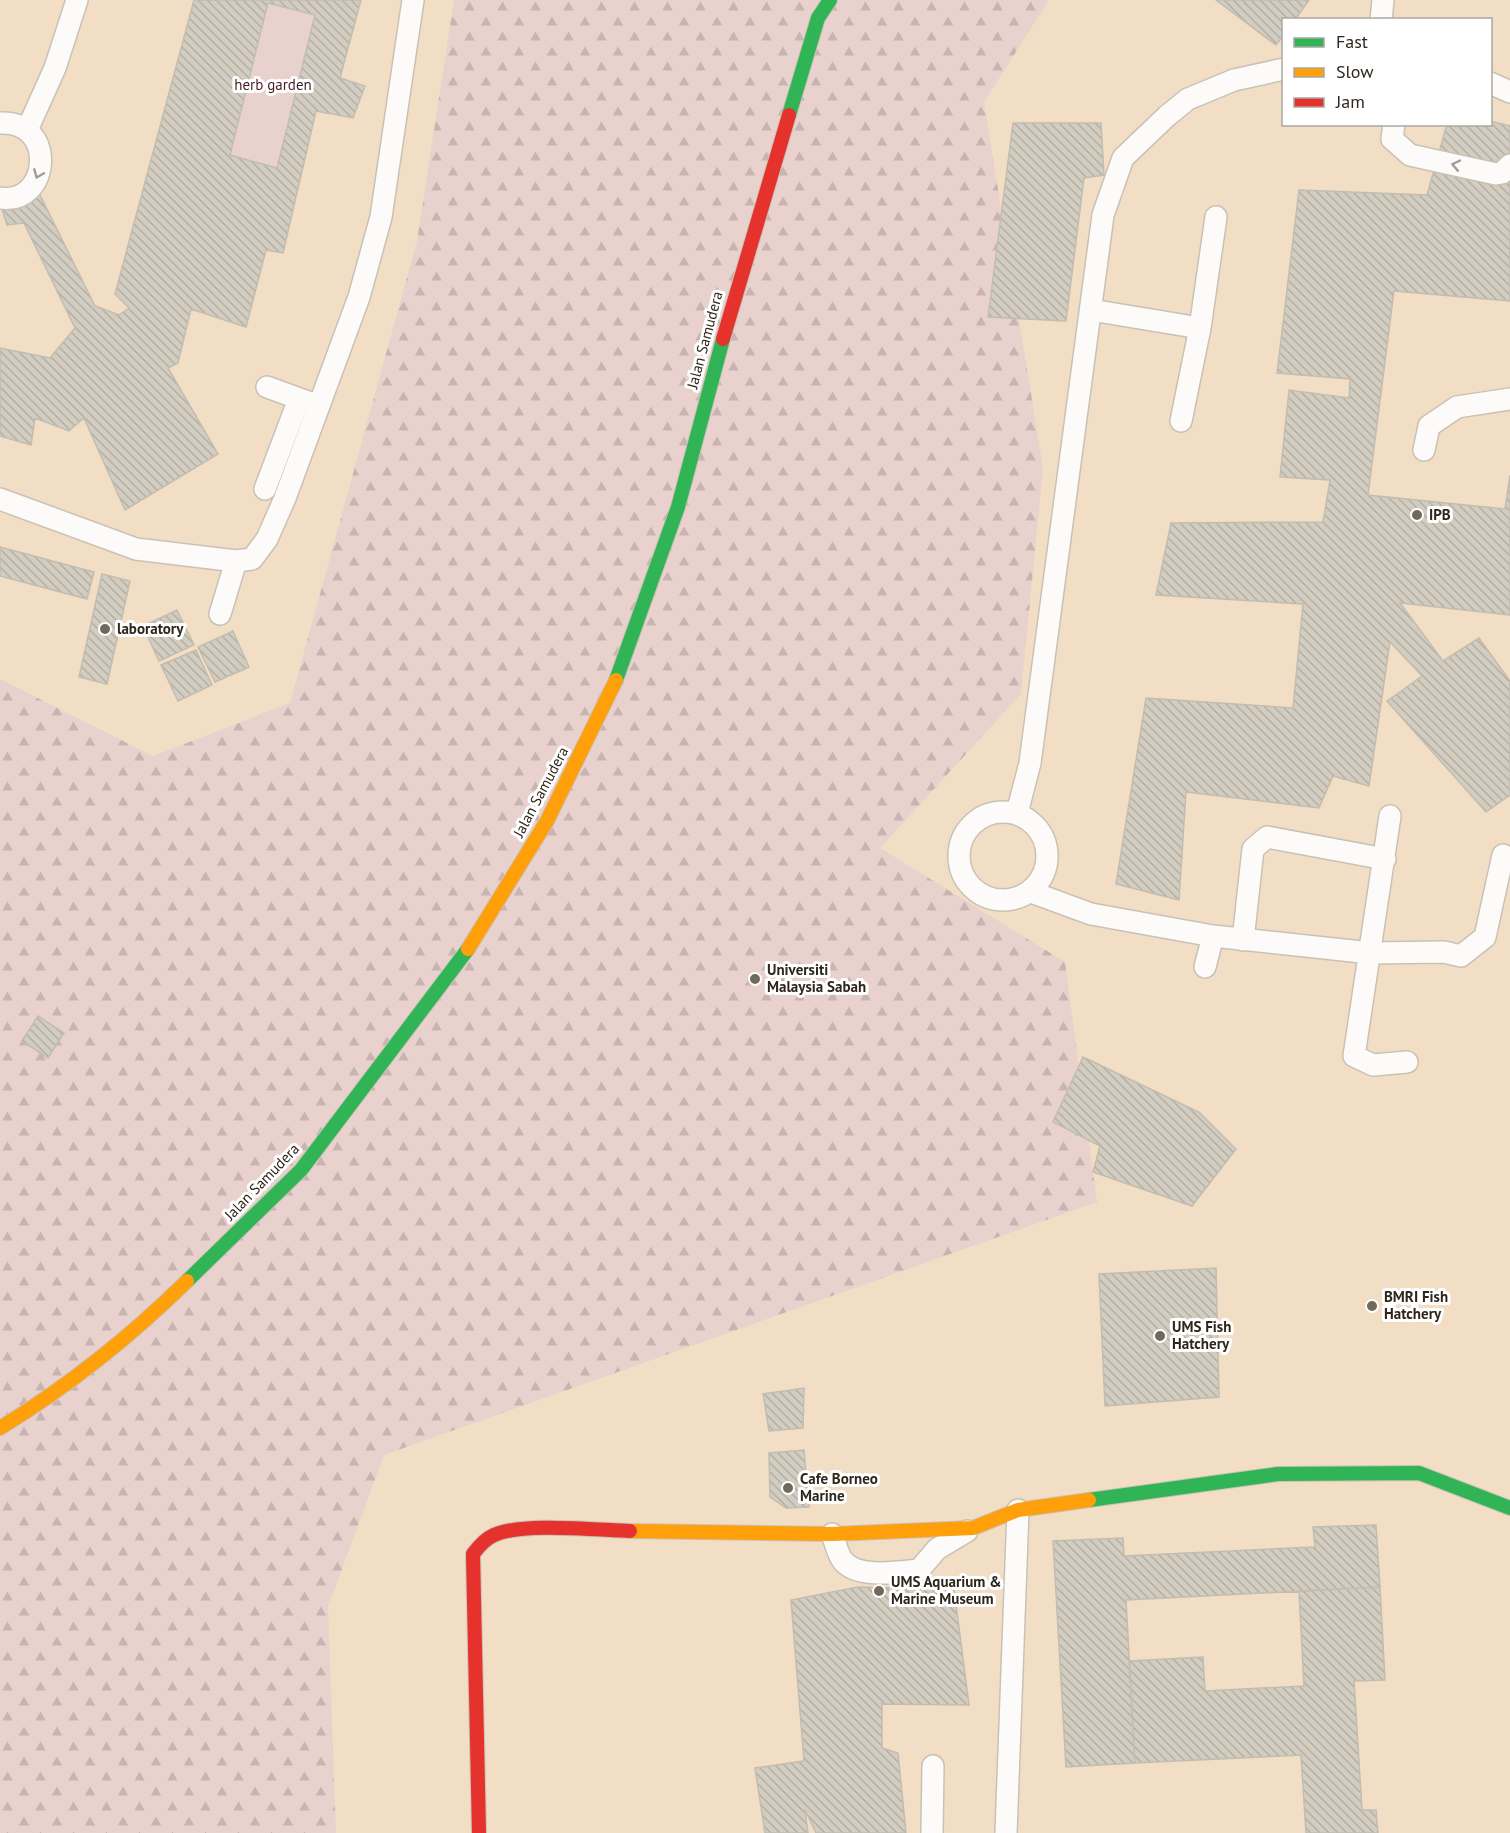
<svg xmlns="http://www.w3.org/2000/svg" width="1510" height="1833" viewBox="0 0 1510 1833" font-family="'PT Sans',sans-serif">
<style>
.built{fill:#f2dec4;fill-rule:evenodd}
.forest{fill:url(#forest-firs)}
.garden{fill:#e9d2ce}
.building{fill:url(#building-back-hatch);stroke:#c2bdb0;stroke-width:1.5;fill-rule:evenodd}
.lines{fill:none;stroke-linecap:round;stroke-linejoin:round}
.lane-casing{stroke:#cac1b5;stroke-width:24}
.fast-casing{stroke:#cac1b5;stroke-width:16}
.slow-casing{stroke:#cac1b5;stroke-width:16}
.jam-casing{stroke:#cac1b5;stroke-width:16}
.lane{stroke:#fdfbf9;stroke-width:21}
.fast{stroke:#30b455;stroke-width:14}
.slow{stroke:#ff9f0a;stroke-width:14}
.jam{stroke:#e5322d;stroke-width:14}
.oneway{stroke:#a09b96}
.poi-dot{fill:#72695d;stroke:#fff;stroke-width:2}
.labels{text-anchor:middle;stroke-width:6;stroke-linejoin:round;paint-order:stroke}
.park-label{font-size:15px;fill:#471a26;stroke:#fff}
.street-label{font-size:15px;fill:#2e261c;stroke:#fff}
.poi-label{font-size:15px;font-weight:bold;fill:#2e261c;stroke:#fff;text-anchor:start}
</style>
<defs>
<pattern id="forest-firs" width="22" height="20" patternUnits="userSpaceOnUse" patternTransform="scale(1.5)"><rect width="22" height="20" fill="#e9d2ce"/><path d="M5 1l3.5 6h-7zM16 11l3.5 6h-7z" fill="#c8b4b0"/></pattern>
<pattern id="building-back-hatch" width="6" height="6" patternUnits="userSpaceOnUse" patternTransform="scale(1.5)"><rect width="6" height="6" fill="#d2cdc0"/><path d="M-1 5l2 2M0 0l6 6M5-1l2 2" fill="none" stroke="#b5b0a4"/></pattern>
</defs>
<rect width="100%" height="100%" fill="#f0e5d5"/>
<path class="built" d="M0 0H1510V1833H0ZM1284 20H1490V124H1284Z"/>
<path class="forest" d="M454 0H1049L984 102 1043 468 1021 694 880 848 1065 962 1097 1202 384 1455 328 1607 336 1833H0V679L153 756 290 703 417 241Z"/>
<path class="garden" d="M268 3 315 15 277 168 230 155Z"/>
<path class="building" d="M194 0H361L340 78 365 86 353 118 316 111 283 253 266 250 246 327 191 309 178 363 168 368 218 454 125 510 84 418 69 431 35 418 31 445 0 436V348L50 358 75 328 24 223 7 225 1 206 36 187 95 306 119 315 129 308 115 294ZM268 3 315 15 277 168 230 155Z
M1216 0H1309L1295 20H1284V35L1276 45Z
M1490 121 1510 126V148L1504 178 1510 180V301L1394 291 1368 495 1505 509 1510 475V615L1400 603 1443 661 1479 638 1510 681V795L1486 812 1387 701 1422 676 1390 642 1369 786 1333 776 1319 808 1186 792 1179 900 1116 884 1146 698 1293 708 1303 604 1156 595 1171 523 1323 522 1330 480 1280 477 1289 390 1349 398 1350 379 1277 373 1299 190 1427 195 1447 124H1490Z
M1013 123H1101L1104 175 1084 178 1066 321 988 317Z
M0 547 94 572 87 599 0 576Z
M102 574 130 581 107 684 79 677Z
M177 610 194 645 159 661 143 626Z
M233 631 249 667 215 682 198 647Z
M196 650 212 685 178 701 161 665Z
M38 1016 64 1033 48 1058 22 1041Z
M1083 1057 1199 1112 1236 1149 1192 1206 1093 1172 1100 1146 1053 1122Z
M1216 1268 1219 1397 1105 1406 1099 1274Z
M804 1388 803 1428 769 1431 763 1394Z
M804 1450 809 1507 786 1508 770 1497 769 1453Z
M1376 1525 1380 1587 1126 1600 1135 1763 1066 1767 1053 1541 1123 1538 1124 1556 1315 1547 1313 1527Z
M858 1587 954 1589 969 1705 882 1704V1748L898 1753 906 1833H816L805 1810 808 1833H765L755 1768 804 1761 791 1600Z
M1380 1587 1385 1680 1354 1681 1362 1810H1376L1378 1833H1306L1301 1755 1135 1763 1129 1661 1203 1657 1205 1691 1304 1686 1299 1591Z"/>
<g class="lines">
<g class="lane-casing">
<path id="lane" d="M1381 20 1383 0
M1490 83 1510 92
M0 123C58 120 50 206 0 198
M1394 124 1392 139 1410 155 1496 174 1502 173 1510 165
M27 130 55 68 77 0
M1091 310 1200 328 1216 217
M267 387 311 403
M1181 421 1200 328
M1424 450 1429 426 1457 407 1510 399
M265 489 299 399
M0 499 136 549 236 561 252 559 267 539 285 498 359 297 381 217 413 0
M220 614 236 561
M959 856a44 44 0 1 1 88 0a44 44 0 1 1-88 0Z
M1017 813 1030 763 1103 215 1123 158 1167 116 1188 99 1234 80 1284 69
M1390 816 1354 1056 1373 1065 1407 1062
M1031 892 1091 914 1213 936 1371 953 1444 952 1461 956 1485 937 1503 855
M1243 940 1253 849 1267 837 1385 859
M1205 967 1213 936
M832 1534C835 1542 838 1555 843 1561 858 1579 899 1572 919 1570L937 1549 967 1531
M932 1833 933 1766
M1006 1833 1018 1510"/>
</g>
<g class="fast-casing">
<path id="fast" d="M789 115 818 18 830 0
M616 680 678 507 723 339
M187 1281 301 1170 468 949
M1089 1500 1278 1474 1419 1473 1510 1508"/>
</g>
<g class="slow-casing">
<path id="slow" d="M468 949 547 821 616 680
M0 1428C67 1387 131 1336 187 1281
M630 1531 832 1534 973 1528 1018 1510 1089 1500"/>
</g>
<g class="jam-casing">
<path id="jam" d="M723 339 789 115
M479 1833 473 1554C479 1546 485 1539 494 1535 522 1522 597 1530 630 1531"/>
</g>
<use href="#lane" class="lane"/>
<use href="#fast" class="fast"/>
<use href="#slow" class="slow"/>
<use href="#jam" class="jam"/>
</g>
<defs><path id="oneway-chevron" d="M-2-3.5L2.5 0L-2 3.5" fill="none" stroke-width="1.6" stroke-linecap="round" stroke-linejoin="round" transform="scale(1.5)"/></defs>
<g class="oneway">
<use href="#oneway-chevron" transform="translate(1456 165) rotate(-168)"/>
<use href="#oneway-chevron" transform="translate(38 174) rotate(113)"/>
</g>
<g class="poi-dot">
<circle cx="1417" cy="515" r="6"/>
<circle cx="105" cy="629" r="6"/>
<circle cx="755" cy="979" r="6"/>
<circle cx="1372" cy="1306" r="6"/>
<circle cx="1160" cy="1336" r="6"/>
<circle cx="788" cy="1488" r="6"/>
<circle cx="879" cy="1591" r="6"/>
</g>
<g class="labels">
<g class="park-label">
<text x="273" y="90">herb garden</text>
</g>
<g class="street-label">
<text transform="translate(705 340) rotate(-75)" y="5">Jalan Samudera</text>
<text transform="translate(541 792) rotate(-62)" y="5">Jalan Samudera</text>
<text transform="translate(262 1182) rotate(-46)" y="5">Jalan Samudera</text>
</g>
<g class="poi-label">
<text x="1429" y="520">IPB</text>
<text x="117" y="634">laboratory</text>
<text x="767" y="975">Universiti<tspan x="767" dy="17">Malaysia Sabah</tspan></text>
<text x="1384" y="1302">BMRI Fish<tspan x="1384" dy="17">Hatchery</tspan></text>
<text x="1172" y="1332">UMS Fish<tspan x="1172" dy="17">Hatchery</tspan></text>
<text x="800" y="1484">Cafe Borneo<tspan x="800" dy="17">Marine</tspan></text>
<text x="891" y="1587">UMS Aquarium &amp;<tspan x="891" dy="17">Marine Museum</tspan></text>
</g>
</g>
<rect x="1282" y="18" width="210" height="108" fill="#ffffff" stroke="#aba8a4" stroke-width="1.5"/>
<rect x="1294" y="38" width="30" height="9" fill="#30b455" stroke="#aba8a4" stroke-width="1.5"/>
<text x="1336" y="48" font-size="18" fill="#2e261c">Fast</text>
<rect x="1294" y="68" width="30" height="9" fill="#ff9f0a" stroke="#aba8a4" stroke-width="1.5"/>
<text x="1336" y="78" font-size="18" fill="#2e261c">Slow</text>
<rect x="1294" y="98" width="30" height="9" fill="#e5322d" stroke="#aba8a4" stroke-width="1.5"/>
<text x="1336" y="108" font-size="18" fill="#2e261c">Jam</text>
</svg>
